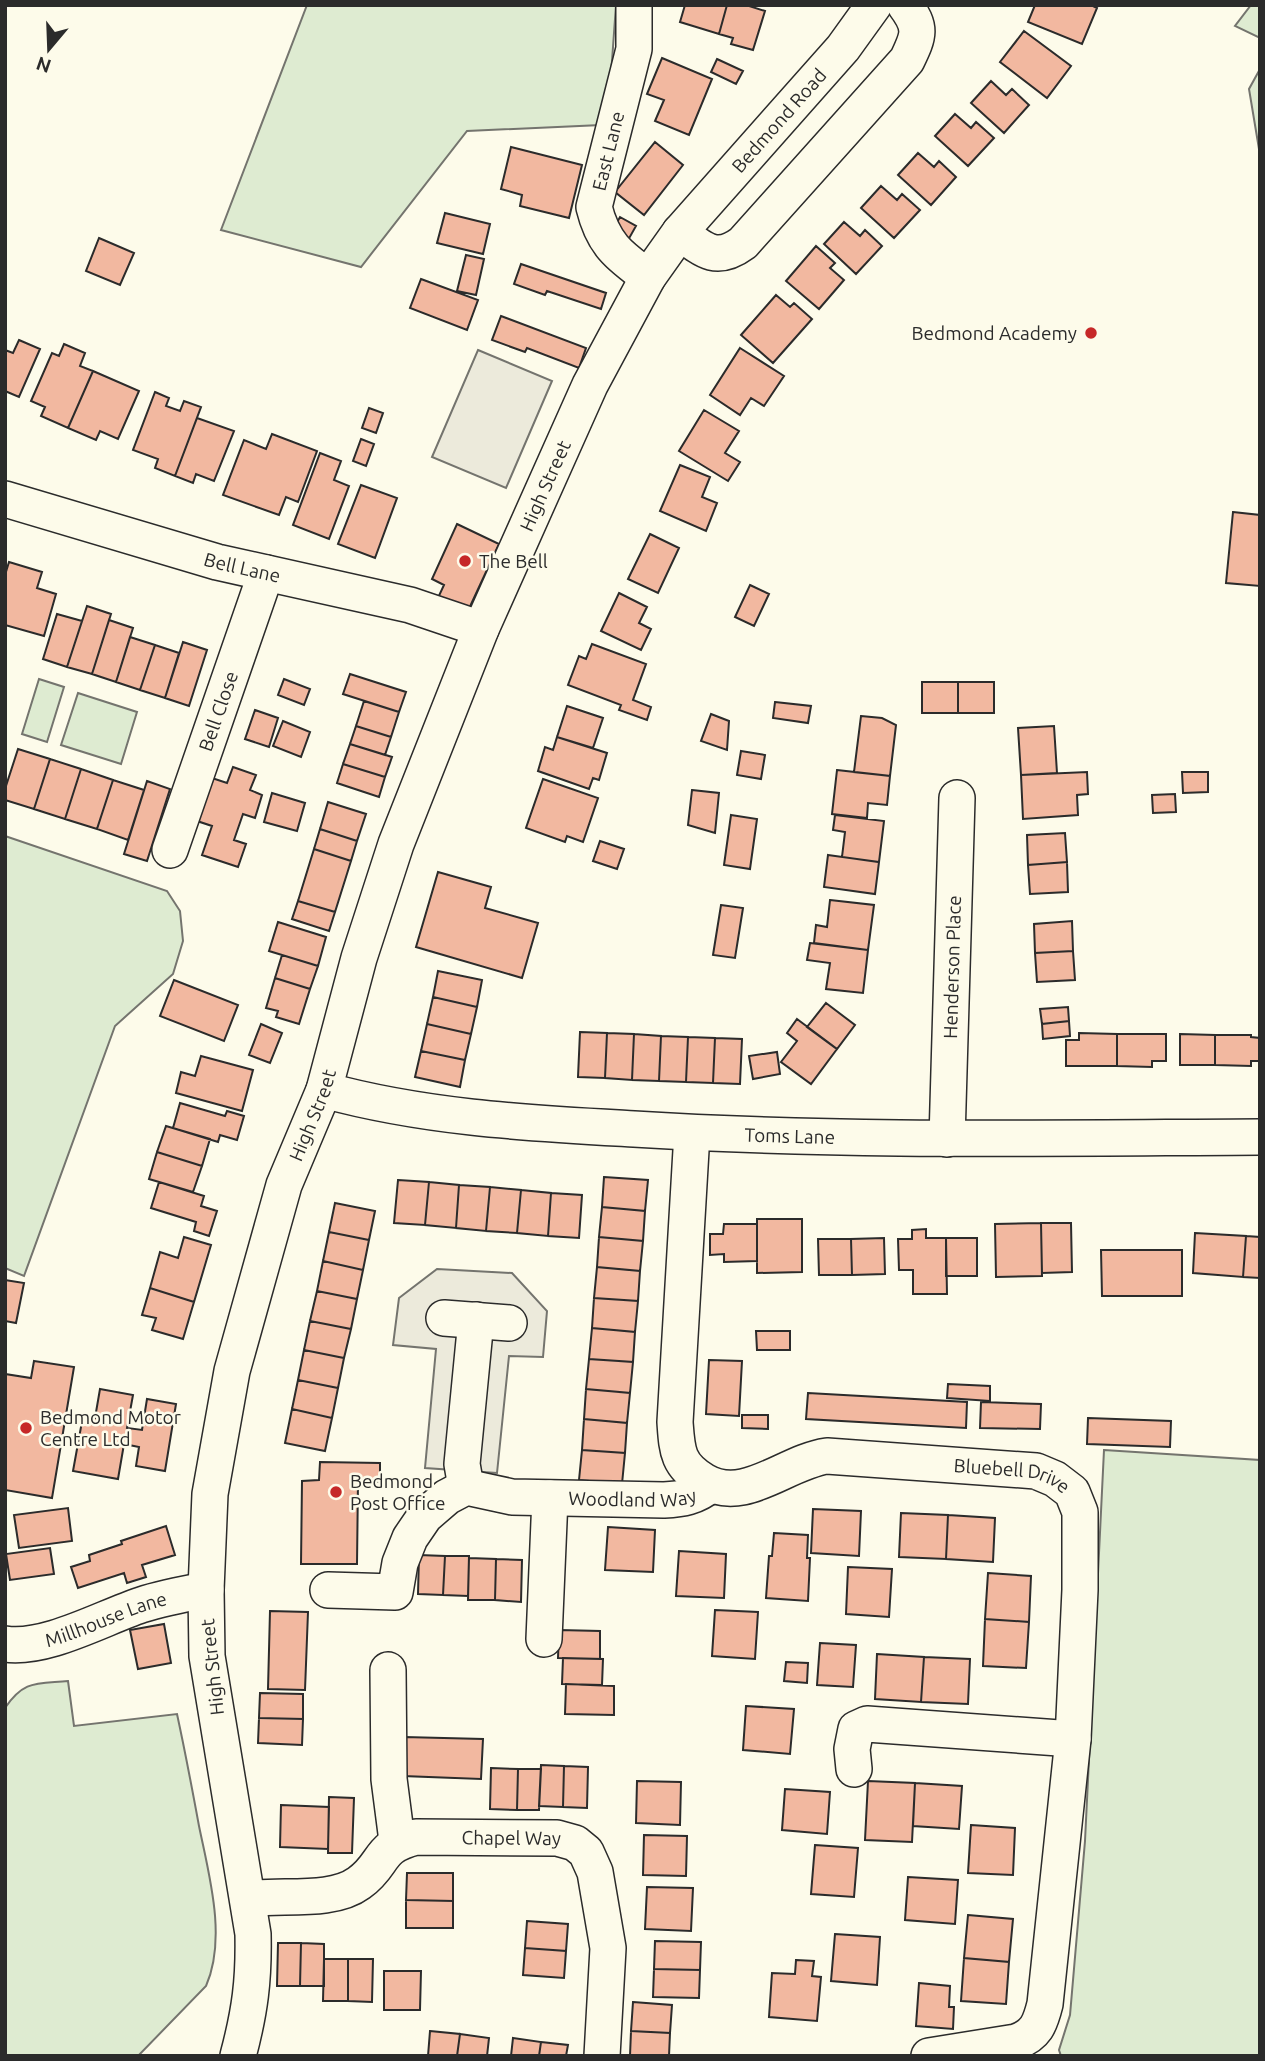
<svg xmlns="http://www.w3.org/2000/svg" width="1265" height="2061" viewBox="0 0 1265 2061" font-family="Ubuntu,sans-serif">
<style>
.green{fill:#deebd1;stroke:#74746e;stroke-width:2}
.parking{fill:#eceadb;stroke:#74746e;stroke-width:2}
.building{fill:#f2b8a0;stroke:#2b2b2b;stroke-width:2}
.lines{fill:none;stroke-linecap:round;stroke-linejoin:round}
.minor-casing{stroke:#2b2b2b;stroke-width:38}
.minor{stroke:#fdfbea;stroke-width:35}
.poi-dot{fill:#c62828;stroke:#fdfbea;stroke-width:2.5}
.labels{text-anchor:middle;stroke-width:5;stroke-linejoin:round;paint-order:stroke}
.street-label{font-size:19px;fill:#2b2b2b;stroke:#fdfbea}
.poi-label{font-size:19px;fill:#2b2b2b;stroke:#fdfbea;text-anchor:start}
</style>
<rect width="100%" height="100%" fill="#fdfbea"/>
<path class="green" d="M307 5H616L611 75 601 125 467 131 361 267 221 230Z
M1251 5H1260V38L1235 26Z
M1260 69V155L1249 89Z
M39 679 64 687 47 742 22 734Z
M78 693 137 712 121 764 61 745Z
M5 836 167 891 180 911 183 941 173 974 115 1026 24 1276 5 1268Z
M1104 1450 1260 1460V2056H1061L1059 2050 1070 2015 1085 1841Z
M68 1681 74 1726 177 1714C185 1751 192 1788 199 1826 209 1875 227 1938 206 1986L138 2056H5V1708C24 1680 36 1684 68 1681Z"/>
<path class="parking" d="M478 350 552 381 506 488 432 457Z
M437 1269 512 1273 547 1311 543 1357 509 1356 497 1473 425 1468 436 1349 393 1345 399 1298Z"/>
<path class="building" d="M685 5H727L719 34 680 22Z
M727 5H746L765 11 753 50 731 44 733 38 719 34Z
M1035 5H1091L1097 8 1082 44 1028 22Z
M1024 31 1071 66 1047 98 1000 62Z
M662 58 712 79 689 135 655 121 664 100 647 94Z
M717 59 743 71 736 84 711 72Z
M991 81 1006 95 1012 89 1029 105 1004 133 971 103Z
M955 114 971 128 976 122 994 138 968 166 935 136Z
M655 142 683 165 644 215 615 192Z
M511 147 582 165 569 218 520 206 522 195 501 189Z
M918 153 934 167 939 161 956 177 931 205 898 175Z
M881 186 897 200 902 194 920 210 894 238 861 208Z
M445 213 490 224 483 254 437 243Z
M620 217 636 226 627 242 611 233Z
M844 222 860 236 865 230 882 246 856 274 824 244Z
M99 238 134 253 120 285 86 271Z
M816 246 835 263 830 268 844 280 819 309 786 281Z
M466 255 484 259 476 295 457 291Z
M521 264 606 293 601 309 547 291 545 295 514 284Z
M421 279 478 300 467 330 410 308Z
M776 295 790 307 794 303 812 319 773 363 741 335Z
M501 316 586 348 579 368 527 348 525 352 492 340Z
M19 340 40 349 19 397 5 391V350L13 353Z
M64 344 85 353 80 366 93 371 68 428 41 416 45 407 31 401 52 353 59 356Z
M740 348 784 376 764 406 751 398 740 415 710 395Z
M93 371 139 391 118 439 100 431 96 440 68 428Z
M155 392 169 398 166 406 180 411 184 401 201 407 175 476 155 468 158 459 133 450Z
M369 408 383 413 376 433 362 428Z
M704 410 739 431 725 453 740 462 728 481 679 451Z
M197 418 234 431 214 481 196 474 193 483 175 476Z
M272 434 317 451 298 502 286 497 279 515 223 495 244 440 266 449Z
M361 439 374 444 366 466 353 461Z
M320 453 341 461 334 480 349 486 329 539 293 525Z
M680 465 710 477 702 497 717 503 706 531 660 511Z
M361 485 397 498 375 558 338 544Z
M1233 512 1260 515V586L1226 583Z
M457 524 499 544 467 613 437 600 444 585 432 579Z
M650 534 679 548 658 593 628 579Z
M9 562 42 572 37 588 56 594 44 636 5 625V575Z
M750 585 769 594 754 626 735 617Z
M619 593 647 607 639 623 651 629 641 650 601 631Z
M87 606 111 614 92 674 67 667Z
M57 614 82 621 67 667 43 659Z
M109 620 133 628 116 682 92 674Z
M130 637 155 645 140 690 116 682Z
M183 642 207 650 189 706 165 698Z
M592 644 646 664 633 700 651 707 647 720 619 710 621 705 568 685 579 656 586 659Z
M155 645 179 653 165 698 140 690Z
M350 674 406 692 399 712 343 694Z
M284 679 310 689 304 705 278 695Z
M922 682H958V713H922Z
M958 682H994V713H958Z
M364 701 399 712 391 737 356 726Z
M775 702 811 706 808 723 773 718Z
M567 706 603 718 593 748 557 737Z
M255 710 278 718 269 747 245 739Z
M711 714 729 721 727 750 701 741Z
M861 716 882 718 896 725 890 776 854 772Z
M283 721 310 732 301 757 273 746Z
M356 726 391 737 385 755 350 744Z
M1054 726 1057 773 1021 775 1018 728Z
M557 737 607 753 599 780 593 778 589 789 538 771 545 747 553 750Z
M350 744 392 757 385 777 343 764Z
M18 749 50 759 34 809 5 800V789Z
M741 751 765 755 761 779 737 775Z
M50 759 81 769 65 819 34 809Z
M343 764 385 777 379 797 337 783Z
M233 767 256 775 250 790 262 795 255 818 243 814 234 840 246 844 238 867 202 855 212 826 197 821 212 778 227 783Z
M81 769 113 780 97 829 65 819Z
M837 770 890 776 887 805 868 803 867 818 832 814Z
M1087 772 1088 794 1077 795 1078 815 1023 819 1021 775Z
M1182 772H1208V792L1183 793Z
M543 779 598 798 583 842 567 836 565 842 526 828Z
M113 780 144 790 128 840 97 829Z
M147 781 170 789 147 861 124 854Z
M692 790 719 793 715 833 688 825Z
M272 793 305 803 297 831 264 822Z
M1175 794 1176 812 1153 813 1152 795Z
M328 802 366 814 357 841 320 829Z
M731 815 757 819 750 869 724 865Z
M835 815 884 821 879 862 842 857 845 832 833 830Z
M320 829 357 841 351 861 314 849Z
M1065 833 1067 862 1028 865 1027 835Z
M600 841 624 849 617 869 593 861Z
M314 849 351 861 335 912 298 901Z
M828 855 879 862 875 894 824 887Z
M1067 862 1068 892 1030 894 1028 865Z
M438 872 491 887 485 908 538 923 522 978 416 947Z
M830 900 874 905 868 950 814 943 816 925 827 927Z
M298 901 335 912 329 931 292 919Z
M721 905 743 908 735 958 713 955Z
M1072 921 1073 951 1035 953 1034 924Z
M278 922 326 937 318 966 269 951Z
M810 943 868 950 863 993 826 989 830 963 807 960Z
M1073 951 1075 980 1037 982 1035 953Z
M282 955 318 966 310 989 275 978Z
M438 971 482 980 477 1007 433 997Z
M275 978 310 989 299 1024 276 1017 278 1011 266 1008Z
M174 980 238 1005 224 1041 160 1016Z
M433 997 477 1007 471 1034 427 1024Z
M826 1003 855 1025 837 1049 807 1027Z
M1068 1007 1069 1021 1042 1024 1040 1009Z
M797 1019 837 1049 811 1084 781 1062 797 1041 787 1033Z
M1069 1021 1070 1036 1043 1039 1042 1024Z
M261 1024 282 1033 270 1063 249 1055Z
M427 1024 471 1034 465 1060 421 1051Z
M580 1032 607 1033 605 1078 578 1077Z
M607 1033 634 1034 632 1080 605 1078Z
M1079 1033 1117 1034V1066H1066V1040H1079Z
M634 1034 661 1036 659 1081 632 1080Z
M1117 1034H1166V1061H1152V1067L1117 1066Z
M1180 1034 1215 1035V1065H1180Z
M1215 1035H1251V1037L1260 1038V1061H1251V1066L1215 1065Z
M661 1036 688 1037 686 1082 659 1081Z
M688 1037 715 1038 713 1083 686 1082Z
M715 1038 742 1039 740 1084 713 1083Z
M421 1051 465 1060 460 1087 415 1077Z
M777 1052 780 1074 753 1079 749 1056Z
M201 1056 253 1070 242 1111 176 1093 181 1072 195 1076Z
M180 1103 225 1116 227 1111 244 1116 237 1140 220 1135 218 1142 173 1128Z
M166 1126 210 1139 202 1166 157 1152Z
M157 1152 202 1166 193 1192 149 1179Z
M604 1177 648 1180 645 1211 602 1207Z
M398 1180 429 1182 425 1225 394 1223Z
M159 1182 204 1196 201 1206 217 1211 209 1236 194 1231 196 1222 151 1208Z
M429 1182 459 1185 456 1228 425 1225Z
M459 1185 490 1187 486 1231 456 1228Z
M490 1187 521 1190 517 1233 486 1231Z
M521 1190 551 1193 548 1236 517 1233Z
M551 1193 582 1195 579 1238 548 1236Z
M335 1203 375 1211 369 1240 329 1232Z
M602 1207 645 1211 643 1241 599 1237Z
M757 1219H802V1272L757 1273Z
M1041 1223H1071L1072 1272 1042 1273Z
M1041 1223 1042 1276 996 1277 995 1224Z
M724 1224H757V1261L724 1262V1254L710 1255V1234H723Z
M926 1229V1238H946L947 1294H913V1270H899L898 1239H912V1230Z
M329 1232 369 1240 363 1270 323 1261Z
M1195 1233 1246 1236 1243 1277 1193 1273Z
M1246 1236 1260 1237V1278L1243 1277Z
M184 1237 211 1245 194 1302 150 1288 160 1252 178 1258Z
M599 1237 643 1241 640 1271 597 1267Z
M884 1238 885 1274 852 1275 851 1239Z
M946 1238H977V1276H946Z
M818 1239H851L852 1275H819Z
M1101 1250H1182V1296H1102Z
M323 1261 363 1270 357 1299 317 1291Z
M597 1267 640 1271 638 1301 594 1298Z
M5 1280 24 1283 16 1323 5 1321Z
M150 1288 194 1302 183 1339 152 1330 156 1318 142 1315Z
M317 1291 357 1299 351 1329 310 1321Z
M594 1298 638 1301 635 1332 592 1328Z
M310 1321 351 1329 344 1358 304 1350Z
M592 1328 635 1332 633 1362 589 1359Z
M756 1331H790V1350H757Z
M304 1350 344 1358 338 1388 298 1380Z
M589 1359 633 1362 630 1393 586 1389Z
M709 1360 742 1361 739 1416 706 1414Z
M34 1361 74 1367 52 1498 5 1490V1374L31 1378Z
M298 1380 338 1388 332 1418 292 1409Z
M948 1384 990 1386V1401L947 1398Z
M100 1389 133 1395 127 1428 142 1430 147 1399 176 1404 165 1471 136 1466 139 1447 124 1444 118 1479 73 1471 83 1416 95 1418Z
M586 1389 630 1393 627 1423 584 1419Z
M808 1393 967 1402 966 1428 806 1419Z
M981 1402 1041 1404 1040 1429 980 1428Z
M292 1409 332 1418 325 1451 285 1443Z
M742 1415H768V1429L742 1428Z
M1088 1418 1171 1421 1170 1447 1087 1444Z
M584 1419 627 1423 625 1453 582 1450Z
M582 1450 625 1453 622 1484 579 1480Z
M320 1462 380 1463V1482L358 1481 357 1564H301L302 1481 319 1480Z
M68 1508 72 1541 19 1548 14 1515Z
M813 1509 861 1511 859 1556 811 1553Z
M901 1513 948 1515 946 1559 899 1557Z
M948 1515 995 1518 993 1562 946 1559Z
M166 1526 175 1555 142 1565 146 1577 127 1583 124 1573 78 1588 71 1567 90 1561 89 1555 122 1544 121 1541Z
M608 1527 655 1530 653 1572 605 1570Z
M774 1533 808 1535 807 1558H810L808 1601 766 1598 769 1556H772Z
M50 1548 54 1574 10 1580 6 1554Z
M679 1551 726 1554 724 1598 676 1596Z
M419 1555 445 1556 443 1595 418 1594Z
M445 1556H469L468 1596 443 1595Z
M469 1558 496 1559 495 1600H468Z
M496 1559 522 1560 521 1602 495 1600Z
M848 1567 892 1569 889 1617 846 1614Z
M988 1573 1031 1576 1029 1622 985 1619Z
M715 1610 758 1612 755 1659 712 1656Z
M270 1611 308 1612 305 1690 268 1689Z
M985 1619 1029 1622 1026 1668 983 1666Z
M164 1624 171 1663 138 1669 130 1630Z
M559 1630 600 1631V1659L558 1658Z
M820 1643 856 1645 853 1687 817 1685Z
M877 1654 924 1657 921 1702 875 1699Z
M924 1657 970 1659 968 1704 921 1702Z
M563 1658 603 1659 602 1685 562 1684Z
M786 1662 808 1663 807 1683 784 1681Z
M566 1684 614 1686V1715L565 1714Z
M260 1693 303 1694V1719L259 1718Z
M746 1706 794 1709 790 1754 743 1750Z
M259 1718 303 1719 302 1745 258 1743Z
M404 1737 483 1739 481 1779 403 1776Z
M541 1765 564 1766 563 1807 539 1806Z
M564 1766 588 1767 587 1808 563 1807Z
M491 1768 518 1769 517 1810 490 1809Z
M518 1769H541L539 1810H517Z
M637 1781 681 1782 680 1825 636 1823Z
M868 1781 915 1783 912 1842 865 1840Z
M915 1783 962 1786 959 1829 913 1826Z
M785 1789 830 1792 827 1834 782 1830Z
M329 1797 354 1798 352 1853H328Z
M281 1805 329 1807 328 1849 280 1847Z
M971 1825 1015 1828 1013 1875 968 1873Z
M644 1835 687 1836 686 1876 643 1875Z
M815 1845 858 1848 854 1897 811 1894Z
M407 1873H453V1901L406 1900Z
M908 1877 958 1880 955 1924 905 1920Z
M647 1887 693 1888 691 1931 645 1929Z
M406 1900 453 1901V1928H406Z
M968 1915 1013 1919 1009 1962 964 1958Z
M527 1921 568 1924 566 1951 525 1948Z
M835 1934 880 1937 877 1985 831 1981Z
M655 1941 701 1942 700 1970 654 1969Z
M278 1943H301L300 1986H277Z
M301 1943 324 1944V1986H300Z
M525 1948 566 1951 564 1978 523 1975Z
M964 1958 1009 1962 1006 2004 961 2001Z
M324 1959H348V2001H323Z
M348 1959H373L372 2002 348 2001Z
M796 1960 814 1961 812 1976 821 1977 817 2021 769 2017 772 1973 795 1974Z
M654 1969 700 1970 699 1998 653 1997Z
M384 1971H421L420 2010H384Z
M919 1983 950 1986 949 2007H954L953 2029 916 2026Z
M633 2002 672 2005 670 2033 631 2031Z
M430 2031 460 2034 457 2056H428Z
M631 2031 670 2033 669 2056H630Z
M460 2034 489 2038 487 2056H457Z
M513 2038 541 2042 539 2056H511Z
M541 2042 568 2045 566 2056H539Z"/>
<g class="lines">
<g class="minor-casing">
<g id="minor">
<path d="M634 5V49L594 207C603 244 619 256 648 277"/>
<path d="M680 232C703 250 716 263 743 243L907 60C919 35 922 28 905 5"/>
<path id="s1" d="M5 499 217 562 410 605 481 629"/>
<path id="s2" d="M170 850 266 573"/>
<path id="s3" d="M324 1090C426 1118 529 1123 634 1129 842 1142 1051 1138 1260 1137"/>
<path id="s4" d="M692 1133 675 1422C677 1450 677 1465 704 1481 745 1505 785 1462 827 1456L1036 1471 1055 1479 1072 1492 1080 1512V1590L1073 1739 1045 2004C1040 2024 1036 2035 1016 2042L929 2056"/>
<path id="s5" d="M947 1139 957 798"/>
<path d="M444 1318 509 1323"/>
<path d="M466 1487 462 1464 476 1320"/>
<path id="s6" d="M328 1590 395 1592 400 1563 410 1538 425 1516 447 1497 466 1487 512 1497 664 1500C682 1499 696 1497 710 1485"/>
<path d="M544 1639 550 1498"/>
<path id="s7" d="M5 1644C46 1650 102 1618 141 1605 162 1598 184 1594 206 1590"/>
<path d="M388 1670 389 1779 397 1841"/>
<path d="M854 1769 852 1749 856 1729 867 1724 1073 1739"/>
<path id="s8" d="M248 1899C282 1894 332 1903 359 1883 386 1864 376 1847 416 1837L557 1838 575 1843 586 1852 595 1872 608 1948 602 2056"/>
<path id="s9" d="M238 2056C250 2011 254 1980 253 1934L207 1656 206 1590 210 1494 232 1371 284 1185 324 1090 359 958 396 844 481 629 590 385 648 277 680 232 843 48 874 5"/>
</g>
</g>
<use href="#minor" class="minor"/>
</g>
<g class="poi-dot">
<circle cx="1091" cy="333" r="7"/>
<circle cx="465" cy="561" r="7"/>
<circle cx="26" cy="1428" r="7"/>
<circle cx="336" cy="1492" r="7"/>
</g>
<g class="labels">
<g class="street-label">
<text dy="7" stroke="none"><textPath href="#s9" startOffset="2070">Bedmond Road</textPath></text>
<text transform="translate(608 151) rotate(-76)" y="7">East Lane</text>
<text dy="7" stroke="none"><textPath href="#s9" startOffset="1633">High Street</textPath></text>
<text dy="7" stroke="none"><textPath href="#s1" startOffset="247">Bell Lane</textPath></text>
<text dy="7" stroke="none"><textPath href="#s2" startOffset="147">Bell Close</textPath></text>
<text dy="7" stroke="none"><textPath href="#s5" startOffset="172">Henderson Place</textPath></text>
<text dy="7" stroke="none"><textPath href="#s9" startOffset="961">High Street</textPath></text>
<text dy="7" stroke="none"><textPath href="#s3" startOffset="469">Toms Lane</textPath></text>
<text dy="7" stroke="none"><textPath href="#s4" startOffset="676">Bluebell Drive</textPath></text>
<text dy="7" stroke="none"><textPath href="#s6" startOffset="368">Woodland Way</textPath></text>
<text dy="7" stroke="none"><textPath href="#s7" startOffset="105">Millhouse Lane</textPath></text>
<text transform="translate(212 1667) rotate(-96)" y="7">High Street</text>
<text dy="7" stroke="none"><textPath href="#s8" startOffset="284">Chapel Way</textPath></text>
</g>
<g class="poi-label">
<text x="1077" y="340" text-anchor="end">Bedmond Academy</text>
<text x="479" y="568">The Bell</text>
<text x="40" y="1424">Bedmond Motor<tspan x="40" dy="22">Centre Ltd</tspan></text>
<text x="350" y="1488">Bedmond<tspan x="350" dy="22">Post Office</tspan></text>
</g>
</g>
<rect width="1265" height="2061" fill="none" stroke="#2b2b2b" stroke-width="14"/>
<g transform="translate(49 49) rotate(199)" stroke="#fdfbea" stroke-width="5" paint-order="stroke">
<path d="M0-5L12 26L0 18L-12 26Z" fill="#2b2b2b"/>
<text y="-10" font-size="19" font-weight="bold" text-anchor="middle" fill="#2b2b2b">N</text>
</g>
</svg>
